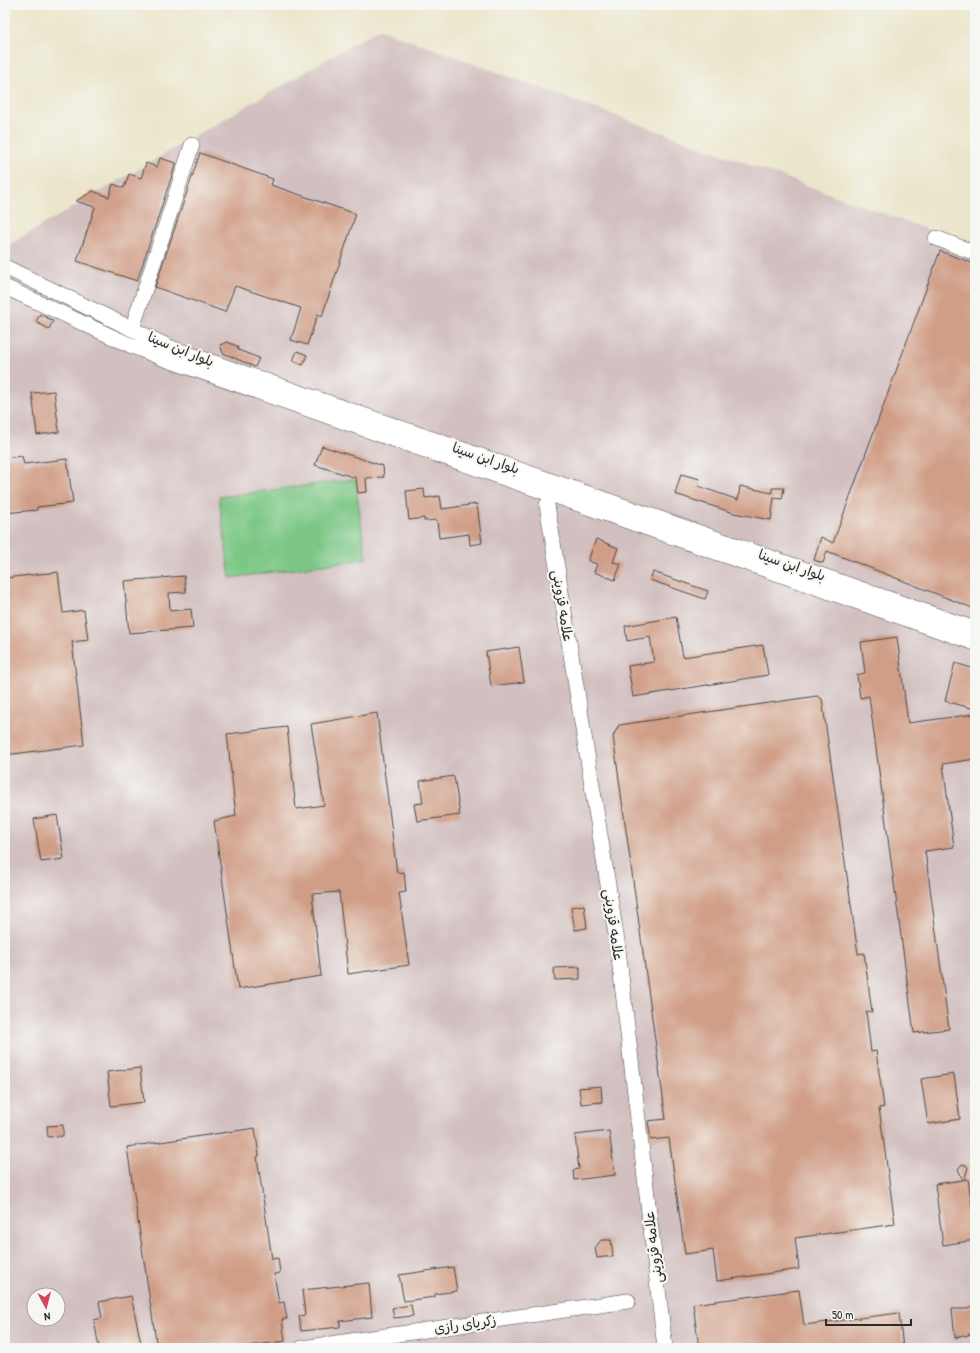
<svg xmlns="http://www.w3.org/2000/svg" width="980" height="1353" viewBox="0 0 980 1353" font-family="'Patrick Hand','Playpen Sans Arabic',sans-serif">
<style>
.industrial{fill:#d2bfc0;fill-rule:evenodd}
.green{fill:#7bc785;stroke:#537958}
.building{fill:#d09e87}
.lines{fill:none;stroke-linecap:round;stroke-linejoin:round}
.minor-casing{stroke:#484743;stroke-width:16}
.minor{stroke:#fff;stroke-width:15}
.labels{text-anchor:middle;stroke-width:4;stroke-linejoin:round;paint-order:stroke}
.street-label{font-size:14px;fill:#2b2b2b;stroke:#f6f6f2}
</style>
<rect width="100%" height="100%" fill="#f6f6f2"/>
<filter id="ink" filterUnits="userSpaceOnUse"><feTurbulence type="fractalNoise" baseFrequency=".025" numOctaves="2"/><feDisplacementMap in="SourceGraphic" scale="8" xChannelSelector="R" yChannelSelector="G"/><feConvolveMatrix kernelMatrix="1 2 1 2 8 2 1 2 1" color-interpolation-filters="sRGB"/></filter>
<filter id="wash" filterUnits="userSpaceOnUse"><feTurbulence type="fractalNoise" baseFrequency=".012" numOctaves="4" result="noise"/><feDisplacementMap in="SourceGraphic" scale="16" xChannelSelector="R" yChannelSelector="G"/><feGaussianBlur stdDeviation="0.9" result="paint"/><feColorMatrix in="noise" values="0 0 0 0 0 0 0 0 0 0 0 0 0 0 0 0 0 1.4 0 .05"/><feComposite in="paint" operator="in"/></filter>
<g filter="url(#wash)">
<rect width="100%" height="100%" fill="#ebe6cb"/>
<path class="industrial" d="M379 29 975 247V1348H5V247ZM34 1295H58V1319H34Z"/>
<path class="green" d="M355 479 366 559 230 578 219 497Z"/>
<g id="blocks">
<path class="building" d="M200 153 273 179 271 185 356 214 322 316 318 314 307 345 291 340 301 308 235 286 225 312 155 287Z
M160 158 176 163 137 281 77 261 95 207 76 201 93 191 109 197 113 184 124 188 129 174 141 178 146 163 157 167Z
M940 251 975 264V609L827 551 823 563 814 560 821 537 833 543Z
M40 314 53 321 49 329 36 322Z
M227 342 237 346 238 350 259 358 255 367 223 353 220 345Z
M297 351 307 355 303 365 293 361Z
M54 391 59 432 37 435 32 393Z
M322 446 383 466 384 477 366 478 367 492 358 493 356 478 315 465Z
M22 456 24 464 67 459 73 503 37 507V510L5 513V458Z
M681 474 700 479 698 486 738 500 740 486 772 493V488H784L782 499 774 498 771 520 734 513 675 494Z
M424 489 425 498 440 496 442 509 477 504 482 543 470 545 469 534 439 538 437 520 424 521V518L409 520 406 491Z
M596 539 618 548 613 562 621 564 615 580 594 572 597 564 588 561Z
M58 572 63 613 84 610 88 640 72 642 84 745 5 755V578Z
M653 572 708 591 705 599 650 580Z
M184 576 186 592 169 593 170 611 191 609 193 628 129 633 124 581Z
M676 617 683 657 763 645 768 675 633 697 628 666 654 662 650 637 627 641 625 626Z
M897 637 908 723 975 714V759L943 764 954 847 925 851 949 1029 914 1033 869 696 860 698 857 675 865 673 861 642Z
M519 647 524 682 491 686 486 652Z
M955 663 975 669V709L945 701Z
M817 696 822 699 858 954 864 953 872 1012 866 1011 871 1052 876 1051 884 1107 879 1108 895 1224 795 1238 799 1269 717 1281 713 1250 685 1254 669 1138 651 1140 648 1121 666 1119 613 736 619 725Z
M377 713 397 873 404 872 406 892 399 893 409 965 348 974 339 892 312 894 321 976 238 989 214 821 236 816 227 734 287 727 296 809 324 805 311 724Z
M454 776 460 815 417 821 414 804 423 803 420 781Z
M57 815 64 859 41 862 34 819Z
M584 905 587 928 575 930 571 907Z
M580 967V979L555 980 554 968Z
M140 1068 144 1102 111 1106 107 1072Z
M954 1074 960 1119 928 1124 921 1079Z
M601 1086 602 1102 581 1104 579 1088Z
M63 1125V1136L48 1137 47 1126Z
M255 1128 259 1156 257 1157 272 1259 278 1258 280 1273 274 1274 279 1303 284 1302 287 1319H282L285 1341 235 1348H157L127 1147Z
M609 1131 615 1175 574 1180 573 1170 579 1169 575 1135Z
M962 1164 966 1165 968 1168 964 1180 968 1179 975 1227V1240L943 1245 935 1184 963 1180 958 1169Z
M601 1240H611L613 1256 597 1258 595 1248Z
M453 1267 457 1291 435 1294V1297L404 1301 399 1275Z
M369 1283 372 1317 340 1321V1327L301 1331 299 1316 305 1315 302 1290Z
M799 1290 804 1325 899 1313 903 1348H699L693 1304Z
M131 1296 142 1348H99L94 1320 102 1318 99 1302Z
M411 1305 413 1316 394 1318 392 1308Z
M973 1305 975 1336 970 1334 966 1336 963 1335 955 1338 952 1309H966Z"/>
</g>
</g>
<g filter="url(#ink)">
<use href="#blocks" fill-opacity="0" stroke="#484743" stroke-width="1"/>
<g class="lines">
<g class="minor-casing">
<path id="minor" d="M936 238 975 253
M5 267 169 347 975 629
M5 287 132 346 165 359 975 643
M132 329 192 145
M547 505 617 941 665 1348
M302 1348 628 1301"/>
</g>
<use href="#minor" class="minor"/>
</g>
</g>
<g class="labels">
<g class="street-label">
<text transform="translate(181 349) rotate(22)" y="5">بلوار ابن سینا</text>
<text transform="translate(486 458) rotate(19)" y="5">بلوار ابن سینا</text>
<text transform="translate(792 565) rotate(19)" y="5">بلوار ابن سینا</text>
<text transform="translate(563 606) rotate(81)" y="5">علامه قزوینی</text>
<text transform="translate(614 925) rotate(82)" y="5">علامه قزوینی</text>
<text transform="translate(653 1247) rotate(-97)" y="5">علامه قزوینی</text>
<text transform="translate(465 1324) rotate(-8)" y="5">زکریای رازی</text>
</g>
</g>
<rect width="980" height="1353" fill="none" stroke="#f6f6f2" stroke-width="20"/>
<g transform="translate(46 1307) rotate(173)"><circle r="19" fill="#f6f6f2" stroke="#a5a5a2"/>
<path d="M0-3L7 15L0 10L-7 15Z" fill="#d1495b"/>
<text y="-6" font-size="11" font-weight="bold" text-anchor="middle" fill="#2b2b2b">N</text>
</g>
<path d="M826 1319v6h85v-6" fill="none" stroke="#2b2b2b" stroke-width="2"/>
<text x="832" y="1319" font-size="12" fill="#2b2b2b" stroke="#f6f6f2" stroke-width="3" paint-order="stroke">50 m</text>
</svg>
